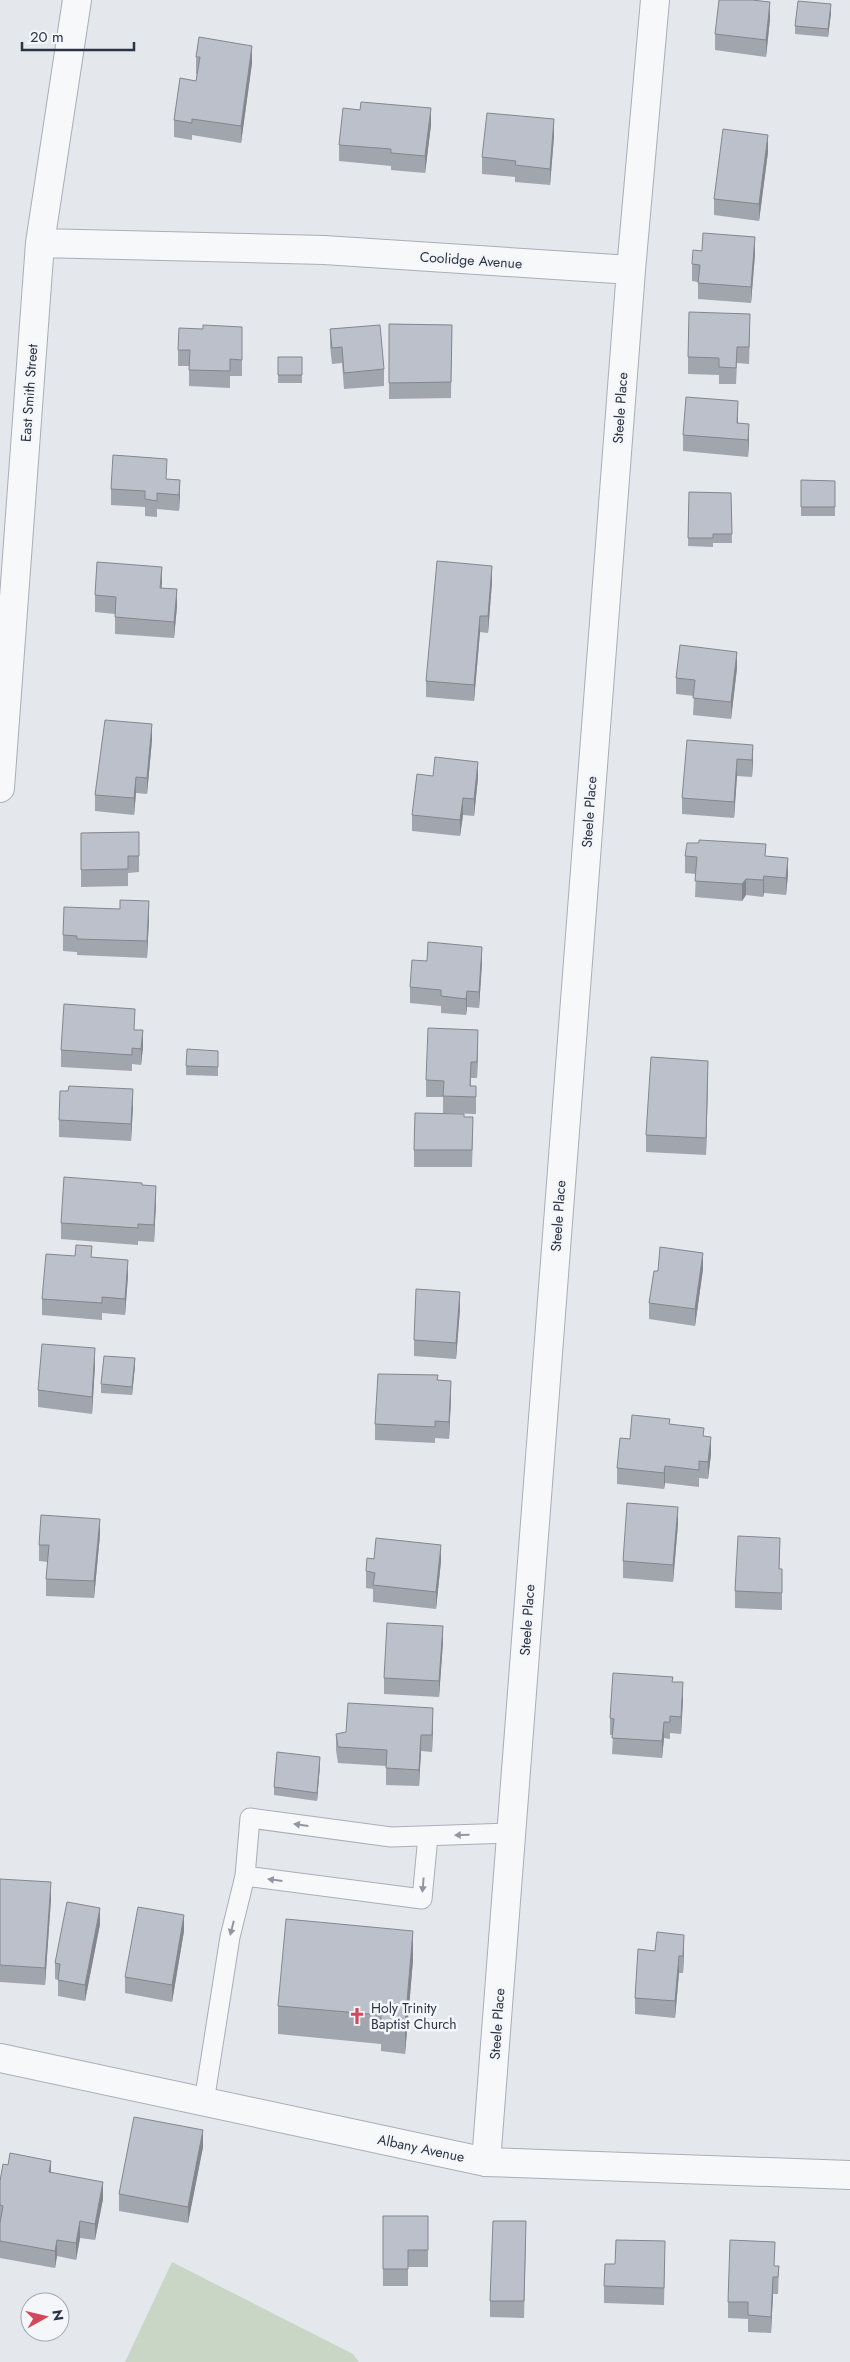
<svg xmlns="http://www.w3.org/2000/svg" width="850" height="2362" viewBox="0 0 850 2362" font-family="Jost,sans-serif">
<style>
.green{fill:#c9d6c5}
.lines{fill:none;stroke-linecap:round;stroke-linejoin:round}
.service-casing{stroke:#a9aeb7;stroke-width:21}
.minor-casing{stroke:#a9aeb7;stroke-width:30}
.tertiary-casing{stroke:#a9aeb7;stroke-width:30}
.service{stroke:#f7f8fa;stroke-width:19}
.minor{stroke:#f7f8fa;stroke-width:28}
.tertiary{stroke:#f7f8fa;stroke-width:28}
.wall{fill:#a1a5ae}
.shaded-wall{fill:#83868d}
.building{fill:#bbc0ca;stroke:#83868d}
.oneway{fill:#9196a0}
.labels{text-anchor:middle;stroke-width:5;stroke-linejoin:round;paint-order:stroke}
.street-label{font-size:14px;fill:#2b3445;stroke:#f4f6f9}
.poi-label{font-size:14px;fill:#2b3445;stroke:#f4f6f9;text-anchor:start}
</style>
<rect width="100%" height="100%" fill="#e4e7ec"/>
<path class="green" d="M172 2262 353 2354 359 2362H125Z"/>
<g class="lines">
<g class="service-casing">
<path id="service" d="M245 1876 422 1899 428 1836
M204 2102 230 1937 245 1876 250 1818 391 1837 511 1833"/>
</g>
<g class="minor-casing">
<path id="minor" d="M40 243 324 250 631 270
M0 788 40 243 77 0
M486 2162 631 270 655 0"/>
</g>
<g class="tertiary-casing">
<path id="tertiary" d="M0 2058 486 2162 850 2175"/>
</g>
<use href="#service" class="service"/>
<use href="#minor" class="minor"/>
<use href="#tertiary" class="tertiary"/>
</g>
<path class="wall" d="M831 13 828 37 795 34V26Z
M770 19 766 57 715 50V34Z
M196 57 252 63 241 143 192 135V140L174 137V120L196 81 197 74H196Z
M431 125 425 173 391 170V166L339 161V145Z
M554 136 550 185 515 182V177L482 174V157Z
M768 152 759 221 714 215V199Z
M755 254 751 303 698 299V282L692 281V264Z
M389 324 452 325 451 398 389 399Z
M242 327V376H230V388L189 386V366H178V350L203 329Z
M330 329 384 369V386L344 389 342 363 332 364 330 346Z
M750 331 749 364 737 363 736 384H719V375L688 374V357Z
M278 357H302V383H278Z
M738 418V423L749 441 748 457 683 451V435Z
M167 479 180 480 179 511 157 509V517L145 516V507L111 505V489Z
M801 480 835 481V516H801Z
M689 492 731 493 732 543H713V547L688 546Z
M492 582 488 633 480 632 474 701 426 697V681Z
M161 588 177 606 174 638 115 634V614L95 612V595Z
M737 668 731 719 693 715 694 696 676 694V678Z
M152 740 147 794 136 793 134 815 95 811V795Z
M753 745V761L752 777 737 776 734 818 682 814V798Z
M478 778 474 816 463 815 460 836 412 831V815Z
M139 832V872L128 873V886L81 887V833Z
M685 856H766L788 874 786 895 764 893 763 897 746 895 742 901 695 897 696 874 685 873Z
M149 918 147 958 77 955V952L63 951V935Z
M427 961 482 963 479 1008 467 1007 466 1015 441 1013V1006L410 1003V987Z
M135 1030 143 1047 141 1065 132 1064V1071L61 1067V1050Z
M478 1047 477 1078H471V1086H476V1114L443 1113V1097H426V1080Z
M218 1051V1076L186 1075V1066Z
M708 1077 706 1155 646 1152V1135Z
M133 1106 131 1141 59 1137V1120Z
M464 1117 473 1134 472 1167H414V1150Z
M142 1185 156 1202 154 1242 138 1241V1245L61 1239V1223Z
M92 1257 128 1276 125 1315 102 1313V1320L42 1315V1299Z
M703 1269 695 1326 649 1319V1303L658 1271Z
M460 1309 456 1359 414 1356V1340Z
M95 1365 92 1414 38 1407V1390Z
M135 1366 132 1395 101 1393V1384Z
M438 1380 451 1398 449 1439 435 1438V1443L375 1440V1424Z
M670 1425 704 1436 711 1454 708 1479 699 1478V1487L665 1483 664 1489 617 1484V1468L630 1439Z
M678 1524 673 1582 623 1578V1561Z
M100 1535 94 1598 46 1596V1579L48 1562 39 1561V1545Z
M780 1555 779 1569 782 1586V1610L735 1608V1591Z
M374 1559 441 1561 436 1609 373 1602V1589L366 1588V1571Z
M443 1642 439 1697 384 1694V1678Z
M673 1682 683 1699 681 1734 670 1733V1739L664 1738 662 1758 612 1754 613 1735H610V1718Z
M433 1725 432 1752 421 1751 419 1786 386 1785V1766L338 1763 336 1750V1734Z
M320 1765 317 1801 274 1795V1787Z
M0 1879 51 1899 45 1985 0 1982Z
M100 1924 85 2001 58 1996V1980L55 1979V1963Z
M184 1931 172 2002 125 1993V1977Z
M655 1951H684L683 1973H679L675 2018 635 2014V1998Z
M413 1960 405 2054 381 2051V2044L278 2034V2006Z
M203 2147 188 2223 119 2211V2194Z
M8 2165 51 2172 103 2199 95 2240 80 2238 76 2260 57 2256 55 2268 0 2258V2181Z
M383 2216H428V2267H408V2286H383Z
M526 2238 524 2318 490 2317V2301Z
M665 2258 664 2305 604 2303V2286Z
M775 2266H779L778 2294H773L771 2333 748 2332V2319L728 2318V2302Z"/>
<path class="shaded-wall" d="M770 2V19L766 57V40Z
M831 4V13L828 37V29Z
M252 46V63L241 143V126Z
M431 108V125L425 173V156Z
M554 119V136L550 185V169Z
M768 135V152L759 221V204Z
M755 237V254L751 303V287Z
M738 401V418L737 440V423Z
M749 424V441L748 457V440Z
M180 480V497L179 511V495Z
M492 566V582L488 633V616Z
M162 567V584L160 604V588Z
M177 589V606L174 638V622Z
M480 616V632L474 701V685Z
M737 652V668L731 719V702Z
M152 724V740L147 794V778Z
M753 745V761L752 777V760Z
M737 759V776L734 818V802Z
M478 762V778L474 816V799Z
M136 777V793L134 815V798Z
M463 798V815L460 836V820Z
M788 858V874L786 895V878Z
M764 876V893L763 897V880Z
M746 879V895L742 901V884Z
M149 901V918L147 958V941Z
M482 947V963L479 1008V992Z
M467 991V1007L466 1015V999Z
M143 1030V1047L141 1065V1049Z
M478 1030V1047L477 1078V1062Z
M708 1061V1077L706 1155V1138Z
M133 1089V1106L131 1141V1124Z
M156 1186V1202L154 1242V1225Z
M703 1253V1269L695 1326V1309Z
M128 1260V1276L125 1315V1299Z
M460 1292V1309L456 1359V1343Z
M95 1348V1365L92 1414V1397Z
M135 1358V1366L132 1395V1387Z
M451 1381V1398L449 1439V1422Z
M711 1437V1454L708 1479V1462Z
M665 1466V1483L664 1489V1473Z
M678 1507V1524L673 1582V1565Z
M100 1519V1535L94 1598V1581Z
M441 1545V1561L436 1609V1592Z
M443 1626V1642L439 1697V1681Z
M683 1682V1699L681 1734V1717Z
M433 1708V1725L432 1752V1735Z
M664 1722V1738L662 1758V1741Z
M421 1735V1751L419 1786V1770Z
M320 1757V1765L317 1801V1793Z
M51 1882V1899L45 1985V1968Z
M100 1908V1924L85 2001V1985Z
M184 1915V1931L172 2002V1985Z
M413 1931V1960L405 2054V2025Z
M684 1935V1951L683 1973V1956Z
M679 1956V1973L675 2018V2001Z
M203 2130V2147L188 2223V2207Z
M51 2161V2178L49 2172Z
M103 2182V2199L95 2240V2224Z
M80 2221V2238L76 2260V2243Z
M57 2240V2256L55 2268V2251Z
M773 2277V2294L771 2333V2317Z"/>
<path class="building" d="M719 0H752L770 2 766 40 715 34Z
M798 1 831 4 828 29 795 26Z
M199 37 252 46 241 126 192 119V123L174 120 180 78 196 81 200 57H196Z
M361 102 431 108 425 156 391 153V149L339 145 343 108 360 110Z
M487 113 554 119 550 169 515 165 516 161 482 157Z
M723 129 768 135 759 204 714 199Z
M703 233 755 237 751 287 698 283 700 265 692 264 693 250 702 251Z
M689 312 750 314 749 347H737L736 368 719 367V358L688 357Z
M389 324 452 325 451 382 389 383Z
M203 325 242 327V360L230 359V371L189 370 190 350H178L179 328 203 329Z
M380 325 384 369 344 373 342 347 332 348 330 329Z
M278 357H302V375H278Z
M686 397 738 401 737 423 749 424 748 440 683 435Z
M113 455 167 459 166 479 180 480 179 495 157 493V501L145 499V491L111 489Z
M801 480 835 481V507H801Z
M689 492 731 493 732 534H713V538H688Z
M437 561 492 566 488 616H480L474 685 426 681Z
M97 562 162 567 160 588 177 589 174 622 115 617 116 597 95 595Z
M680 645 737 652 731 702 693 698 695 680 676 678Z
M105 720 152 724 147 778 136 777 134 798 95 795Z
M687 740 753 745 752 760 737 759 734 802 682 798Z
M435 757 478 762 474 799 463 798 460 820 412 815 417 774 433 776Z
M139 832V856H128V869L81 870V833Z
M699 840 766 844 765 856 788 858 786 878 764 876 763 880 746 879 742 884 695 881 697 857 685 856 687 843H699Z
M120 900 149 901 147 941 77 939V936L63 935 64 907 120 909Z
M428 942 482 947 479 992 467 991 466 999 441 996V990L410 987 412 960 427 961Z
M64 1004 135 1009 134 1030H143L141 1049 132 1048V1055L61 1050Z
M428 1028 478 1030 477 1062H471L470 1086H476V1097L443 1096 444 1081 426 1080Z
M187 1049 218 1051V1067L186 1066Z
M651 1057 708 1061 706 1138 646 1135Z
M69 1086 133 1089 131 1124 59 1120 60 1091H68Z
M415 1113 464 1114V1117H473L472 1150H414Z
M64 1177 142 1183V1185L156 1186 154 1225 138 1224V1228L61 1223Z
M76 1245 92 1246 91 1257 128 1260 125 1299 102 1297V1303L42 1299 46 1254 75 1256Z
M660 1247 703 1253 695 1309 649 1303 654 1271H658Z
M416 1289 460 1292 456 1343 414 1340Z
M42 1344 95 1348 92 1397 38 1390Z
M104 1356 135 1358 132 1387 101 1384Z
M378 1374 438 1375 437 1380 451 1381 449 1422 435 1421V1427L375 1424Z
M632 1415 670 1419 669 1424 704 1428 703 1436 711 1437 708 1462 699 1461V1470L665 1466 664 1473 617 1468 620 1438 630 1439Z
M627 1503 678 1507 673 1565 623 1561Z
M41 1515 100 1519 94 1581 46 1579 49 1545H39Z
M738 1536 780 1538 779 1569H782V1593L735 1591Z
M376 1538 441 1545 436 1592 373 1585 375 1573 366 1571 367 1558 374 1559Z
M387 1623 443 1626 439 1681 384 1678Z
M613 1673 673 1677 672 1682H683L681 1717 670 1716V1722H664L662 1741 612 1738 614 1719 610 1718Z
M348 1703 433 1708 432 1735H421L419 1770 386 1768 387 1750 338 1747 336 1734 346 1732Z
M277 1752 320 1757 317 1793 274 1787Z
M0 1879 51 1882 45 1968 0 1965Z
M67 1902 100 1908 85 1985 58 1980 60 1964 55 1963Z
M138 1907 184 1915 172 1985 125 1977Z
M286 1919 413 1931 405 2025 381 2023V2015L278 2006Z
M657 1932 684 1935 683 1956H679L675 2001 635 1998 638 1949 655 1951Z
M134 2117 203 2130 188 2207 119 2194Z
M10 2153 51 2161 49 2172 103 2182 95 2224 80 2221 76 2243 57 2240 55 2251 0 2241V2223L3 2206 0 2205V2181L3 2164 8 2165Z
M383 2216H428V2250H408V2269H383Z
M493 2221H526L524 2301H490Z
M616 2240 665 2241 664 2288 604 2286 605 2264H615Z
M730 2240 775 2242 774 2266H779L778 2277H773L771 2317 748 2315V2302H728Z"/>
<defs><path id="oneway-solid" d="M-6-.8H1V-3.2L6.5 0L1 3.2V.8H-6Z" transform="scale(1.25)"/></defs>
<g class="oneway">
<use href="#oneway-solid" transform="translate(301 1825) rotate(-172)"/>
<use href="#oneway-solid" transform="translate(462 1835) rotate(178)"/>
<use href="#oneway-solid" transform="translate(275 1880) rotate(-173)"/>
<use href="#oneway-solid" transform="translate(423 1885) rotate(95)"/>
<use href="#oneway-solid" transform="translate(232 1928) rotate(104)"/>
</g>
<defs>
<g id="church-bare" transform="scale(1.35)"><path d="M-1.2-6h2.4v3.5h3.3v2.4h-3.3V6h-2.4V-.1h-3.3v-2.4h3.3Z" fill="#d1495b" stroke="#f4f6f9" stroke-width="2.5" paint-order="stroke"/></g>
</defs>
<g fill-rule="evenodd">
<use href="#church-bare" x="357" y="2016"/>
</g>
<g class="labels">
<g class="street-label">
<text transform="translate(471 260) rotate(4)" y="5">Coolidge Avenue</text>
<text transform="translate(29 393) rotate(-86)" y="5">East Smith Street</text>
<text transform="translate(620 408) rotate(-86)" y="5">Steele Place</text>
<text transform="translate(589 812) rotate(-86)" y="5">Steele Place</text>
<text transform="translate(558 1216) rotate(-86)" y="5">Steele Place</text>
<text transform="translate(527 1620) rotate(-86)" y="5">Steele Place</text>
<text transform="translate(497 2024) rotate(-86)" y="5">Steele Place</text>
<text transform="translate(421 2148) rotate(12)" y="5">Albany Avenue</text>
</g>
<g class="poi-label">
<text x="371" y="2013">Holy Trinity<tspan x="371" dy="16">Baptist Church</tspan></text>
</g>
</g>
<g transform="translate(45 2317) rotate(82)"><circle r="24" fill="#f4f6f9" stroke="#a4a8b1"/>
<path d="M0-4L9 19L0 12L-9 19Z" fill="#d1495b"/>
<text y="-8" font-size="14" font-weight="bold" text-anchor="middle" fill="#2b3445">N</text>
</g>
<path d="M22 42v8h112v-8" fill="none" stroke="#2b3445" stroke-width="2.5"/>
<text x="30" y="42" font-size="15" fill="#2b3445" stroke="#f4f6f9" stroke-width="4" paint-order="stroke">20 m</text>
</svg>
